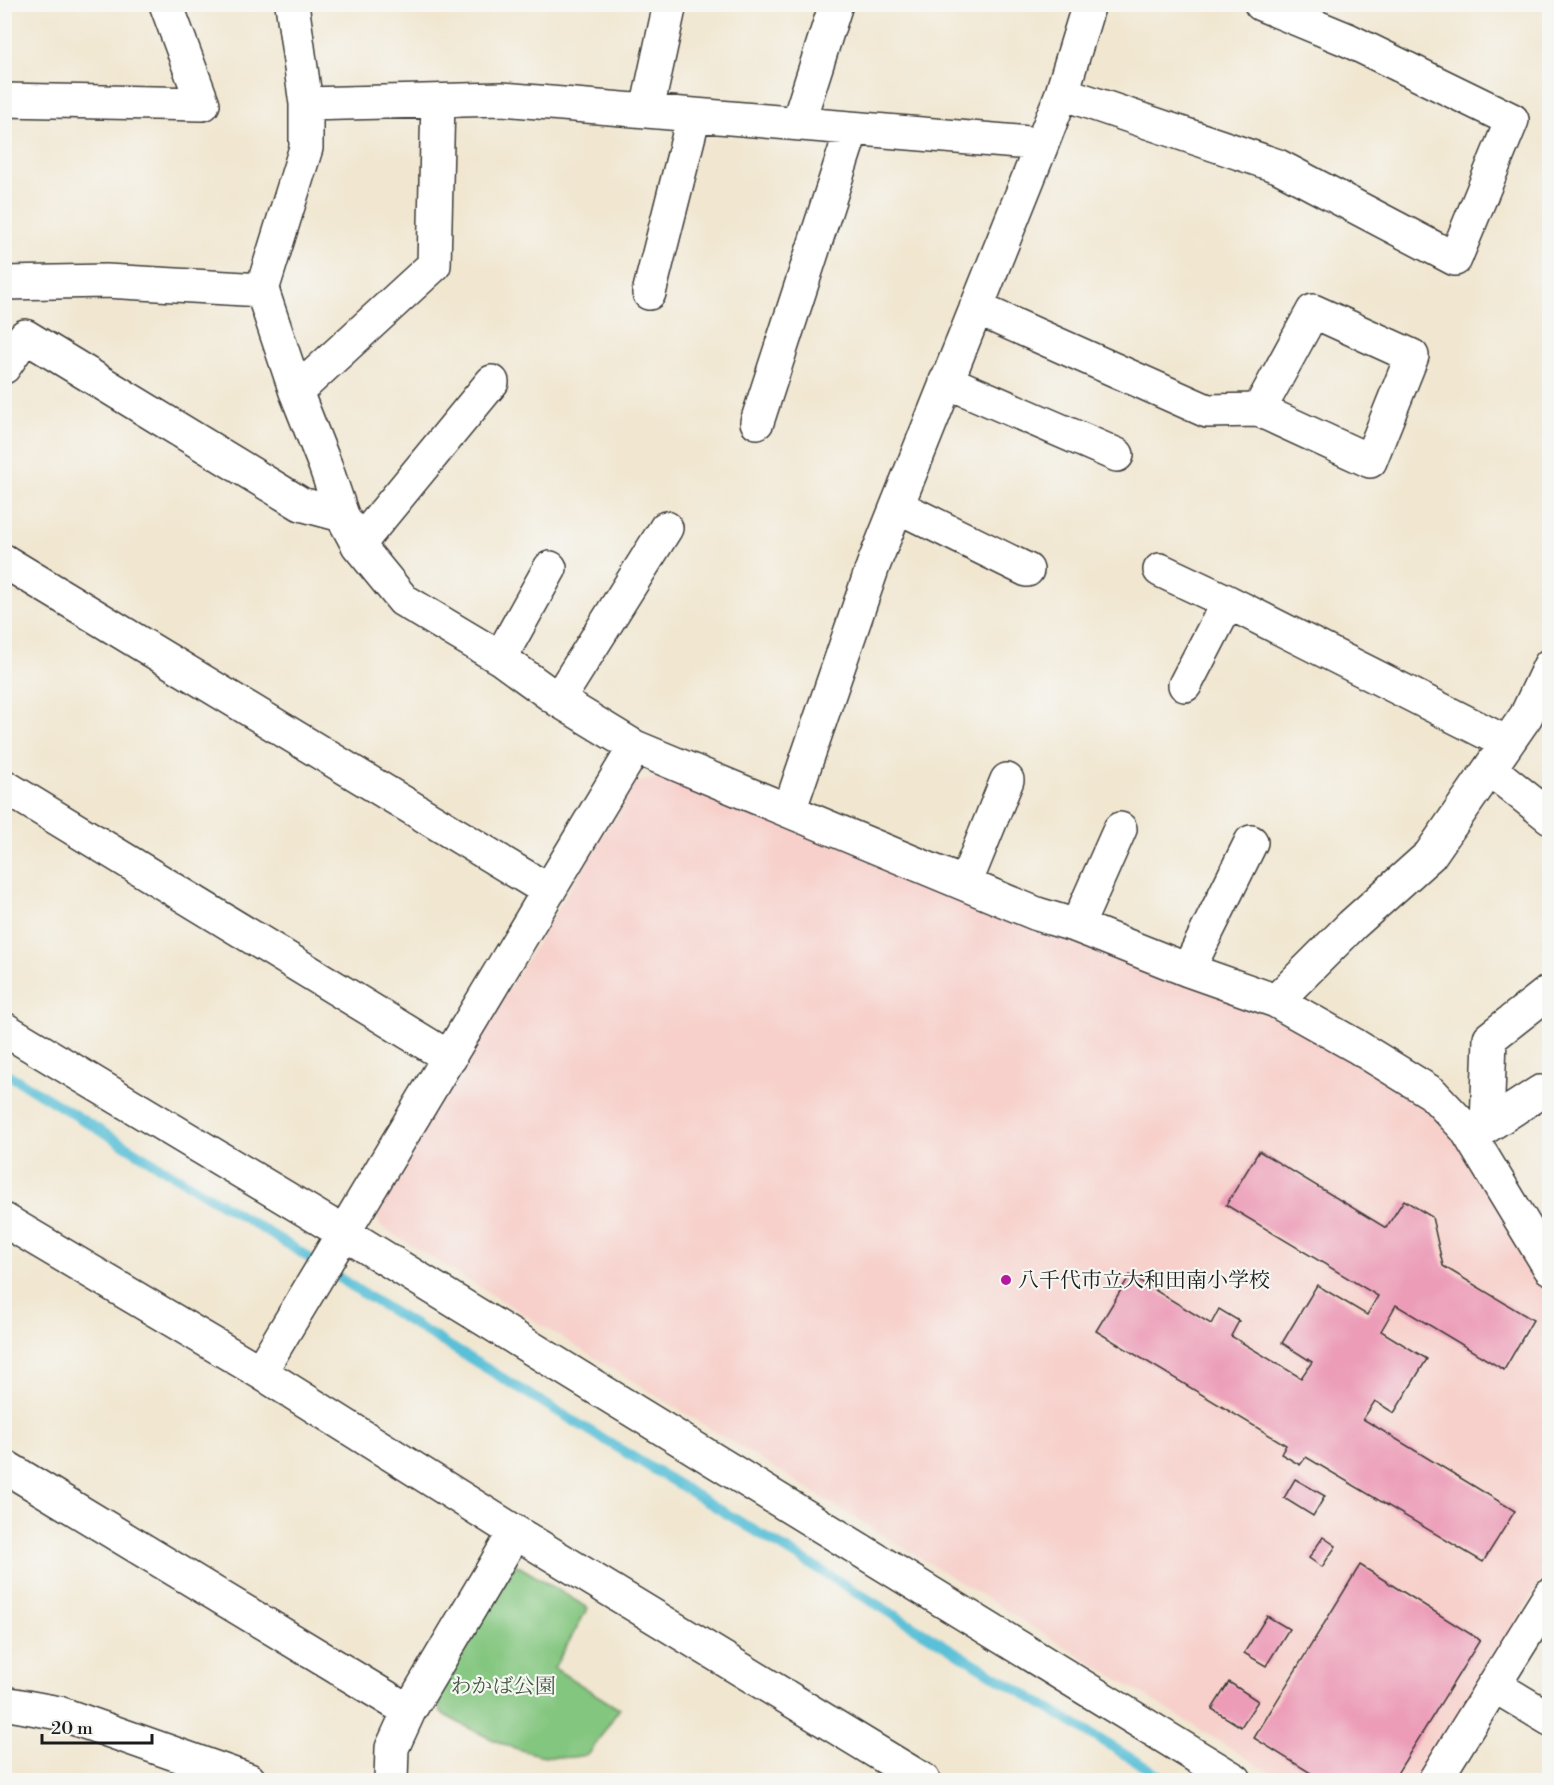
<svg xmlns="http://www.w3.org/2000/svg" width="1554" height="1785" viewBox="0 0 1554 1785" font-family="'Libre Bodoni','Noto Serif JP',serif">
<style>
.built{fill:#f7d0cb}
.green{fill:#83c67f;stroke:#50714e;stroke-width:1.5}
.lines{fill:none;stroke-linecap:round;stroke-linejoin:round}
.stream{stroke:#5ac0d7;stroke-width:10}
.building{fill:#ec9cb7}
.minor-casing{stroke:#3c3a37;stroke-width:36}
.minor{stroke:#fff;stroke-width:33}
.poi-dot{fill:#b5179e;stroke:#f6f6f2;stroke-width:2}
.labels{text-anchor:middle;stroke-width:4.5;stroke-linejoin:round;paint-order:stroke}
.poi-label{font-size:21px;fill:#1c1c1c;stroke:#f6f6f2;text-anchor:start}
.park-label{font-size:21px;fill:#40583f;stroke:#f6f6f2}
</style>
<rect width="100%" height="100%" fill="#f6f6f2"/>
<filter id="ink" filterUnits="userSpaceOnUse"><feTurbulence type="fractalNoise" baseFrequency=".0167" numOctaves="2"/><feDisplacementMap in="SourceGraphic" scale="12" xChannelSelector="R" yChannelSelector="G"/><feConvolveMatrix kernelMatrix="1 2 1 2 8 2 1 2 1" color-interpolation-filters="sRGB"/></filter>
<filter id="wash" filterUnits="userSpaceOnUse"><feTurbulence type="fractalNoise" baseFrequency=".008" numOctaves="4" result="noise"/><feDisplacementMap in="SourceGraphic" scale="24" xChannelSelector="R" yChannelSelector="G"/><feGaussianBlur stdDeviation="1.35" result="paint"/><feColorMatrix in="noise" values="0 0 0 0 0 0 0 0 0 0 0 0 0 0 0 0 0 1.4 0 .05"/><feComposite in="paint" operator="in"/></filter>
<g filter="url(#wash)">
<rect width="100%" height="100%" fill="#f1e7d1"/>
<path class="built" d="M671 776 1281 1021 1351 1057 1427 1109 1454 1137 1539 1274 1549 1287V1567L1420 1780H1282L380 1226 375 1208 635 782Z"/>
<path class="green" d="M515 1564 588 1608 554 1668 619 1709 589 1754C541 1768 482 1736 441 1713L437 1693Z"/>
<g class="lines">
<path class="stream" d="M4 1072 294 1248 367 1296 1167 1780"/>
</g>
<g id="blocks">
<path class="building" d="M1259 1151 1386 1228 1404 1200 1432 1217 1443 1266 1533 1320 1504 1370 1396 1305 1381 1331 1427 1359 1394 1413 1375 1401 1363 1419 1515 1511 1483 1562 1306 1457 1300 1465 1281 1454 1286 1445 1096 1331 1130 1275 1211 1324 1219 1309 1239 1321 1231 1336 1301 1378 1312 1362 1282 1343 1317 1285 1367 1315 1378 1296 1226 1205Z
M1295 1479 1325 1496 1313 1516 1284 1498Z
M1323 1537 1336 1546 1322 1567 1309 1558Z
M1360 1565 1480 1640 1393 1780H1322L1254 1738Z
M1267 1616 1289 1629 1266 1666 1244 1653Z
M1229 1682 1258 1701 1241 1727 1212 1709Z"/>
</g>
</g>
<g filter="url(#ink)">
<use href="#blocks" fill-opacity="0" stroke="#3c3a37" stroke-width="1.5"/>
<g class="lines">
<g class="minor-casing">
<path id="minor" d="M292 4 306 104V148L262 290 296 392 325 465 342 515 358 545 403 600 500 658 558 700 635 747 1037 914 1077 926 1188 970 1276 1001 1356 1046 1432 1093 1466 1129 1550 1268
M1062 93 1278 166 1455 259 1512 120 1348 40 1261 4
M4 100 203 104 166 4
M306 104 502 99 1042 144
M647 110 670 4
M798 123 836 4
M4 283 106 281 262 290
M649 293 694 115
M976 308 1207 411 1259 410 1370 461 1412 356 1313 311 1259 410
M4 367 25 336 301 504 342 515
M946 381 1117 455
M296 392 434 265 438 101
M757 422 852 129
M897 506 1027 570
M358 545 492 382
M4 561 549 891
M1160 570 1228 602 1507 743
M500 658 550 568
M1185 685 1228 602
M558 700 666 528
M1490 769 1550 817
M4 786 450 1058
M789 811 873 566 1042 144 1062 93 1089 4
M965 884 1007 780
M1077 926 1120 829
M1188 970 1251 842
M1276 1001 1352 925 1430 855 1526 716 1550 665
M4 1029 344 1233 1235 1780
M1487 1126 1490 1038 1550 991
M1472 1136 1540 1092
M4 1220 260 1372 515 1532 923 1780
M260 1372 635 747
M4 1466 409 1711
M1495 1686 1550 1719
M4 1703 59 1713 249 1780
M391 1780 392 1748 409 1711 515 1532
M1435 1780 1550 1595"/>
</g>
<use href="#minor" class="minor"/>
</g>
</g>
<circle class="poi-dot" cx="1006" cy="1280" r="6"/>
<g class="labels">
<g class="poi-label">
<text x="1018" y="1287">八千代市立大和田南小学校</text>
</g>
<g class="park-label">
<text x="503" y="1693">わかば公園</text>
</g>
</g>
<rect width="1554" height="1785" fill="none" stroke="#f6f6f2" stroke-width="24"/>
<path d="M42 1734v9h110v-9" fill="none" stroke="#1c1c1c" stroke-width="3"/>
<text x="51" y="1734" font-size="18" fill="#1c1c1c" stroke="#f6f6f2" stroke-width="4.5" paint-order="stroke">20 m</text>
</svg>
